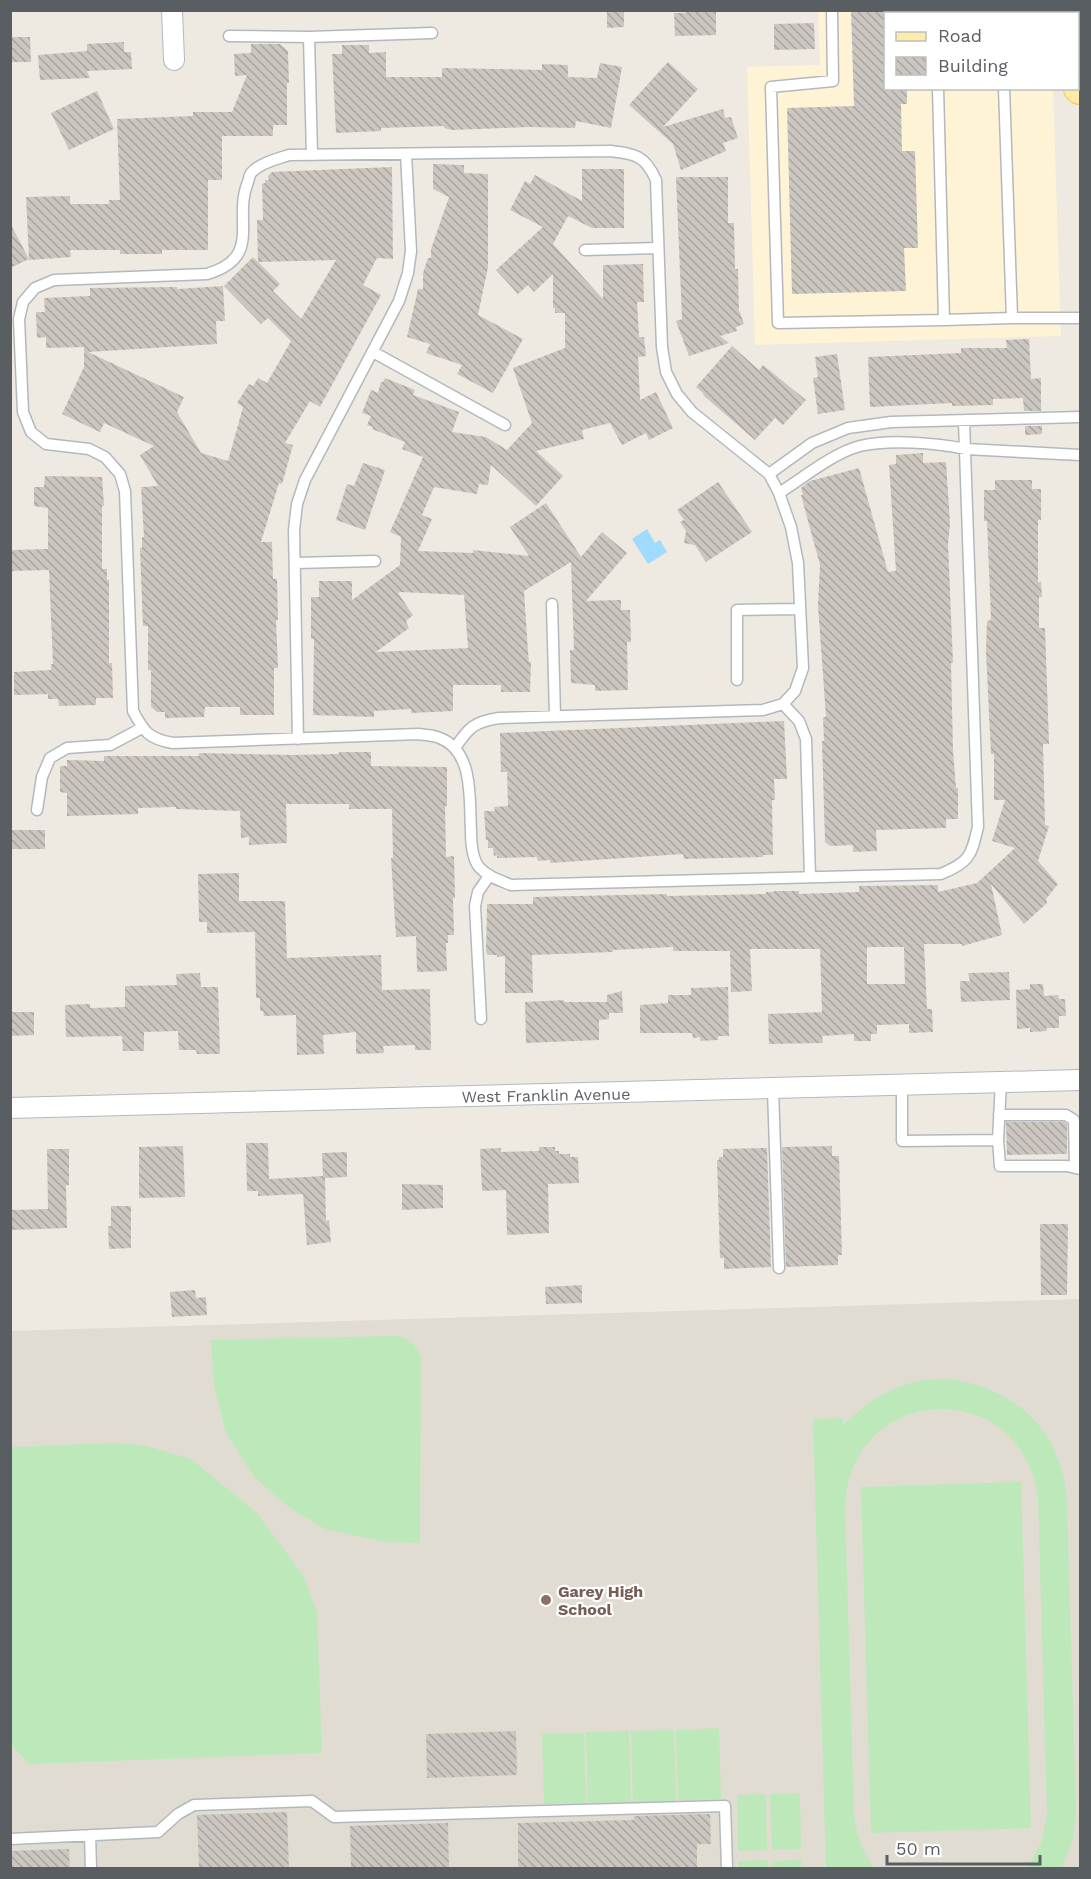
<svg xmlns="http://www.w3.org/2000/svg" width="1091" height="1879" viewBox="0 0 1091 1879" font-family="'Work Sans',sans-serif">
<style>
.commercial{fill:#fff3d5}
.education{fill:#e0dcd1}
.garden{fill:#bde9ba}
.water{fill:#a0dbff}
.building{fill:url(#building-back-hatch);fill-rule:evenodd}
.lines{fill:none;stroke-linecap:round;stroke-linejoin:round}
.lane-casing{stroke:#b4b8bd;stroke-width:13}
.street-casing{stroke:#b4b8bd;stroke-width:22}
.primary-casing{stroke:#ffc249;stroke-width:34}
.lane{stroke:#fff;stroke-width:10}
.street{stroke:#fff;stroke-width:20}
.primary{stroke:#ffeba5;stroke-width:32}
.education-dot{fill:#8d6e63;stroke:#fff;stroke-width:2}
.labels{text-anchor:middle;stroke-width:4.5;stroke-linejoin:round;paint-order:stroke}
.street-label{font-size:16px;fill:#595e63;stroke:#fff}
.education-label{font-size:16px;font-weight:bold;fill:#785e54;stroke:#fff;text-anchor:start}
</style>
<defs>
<pattern id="building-back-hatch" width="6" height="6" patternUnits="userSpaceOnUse" patternTransform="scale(1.5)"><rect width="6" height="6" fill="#cbc7c0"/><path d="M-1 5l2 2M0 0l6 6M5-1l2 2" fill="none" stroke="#a8a5a0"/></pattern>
</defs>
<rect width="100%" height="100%" fill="#eeeae1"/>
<path class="commercial" d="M818 11H1051V14H886V88L1053 89 1061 336 755 345 747 67 820 65Z"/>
<path class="education" d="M1080 1299V1868H11L10 1331Z"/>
<path class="garden" d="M398 1336C410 1341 418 1345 421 1358L420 1543 385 1542 325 1529 291 1509 254 1477 226 1433 214 1386 211 1340Z
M951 1379C1017 1389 1063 1432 1067 1501L1076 1814 1073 1839 1062 1868H1027L1042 1841 1047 1813 1038 1495C1017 1373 849 1384 845 1508L854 1813C856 1834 862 1851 874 1868H826L813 1419 843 1418V1426C872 1395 908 1377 951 1379Z
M114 1443 143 1445 191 1459 256 1512 303 1575 317 1612 322 1753 29 1764 11 1745V1447Z
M1021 1482 1031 1828 871 1833 861 1487Z
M719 1728 721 1799 678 1800 676 1730Z
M674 1730 676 1801 633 1802 631 1731Z
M629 1731 631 1802 588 1803 586 1732Z
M584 1733 586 1803 544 1804 542 1734Z
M800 1793 801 1849 772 1850 770 1794Z
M766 1794 767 1850 738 1851 737 1795Z
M767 1860 768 1868H738V1861Z
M801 1860V1868H772V1861Z"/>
<path class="water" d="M647 529 655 543 660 540 667 552 648 564 632 539Z"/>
<path class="building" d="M607 10H624V27L607 28Z
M686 10H716V35L675 36 674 13H686Z
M851 10H885V88H907V104H901L902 151H915L918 248H904L906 291 792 294 787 108 854 106Z
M814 23 815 49 774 50V24Z
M10 37H30L31 62H10Z
M124 42V52H131L132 69 87 71 90 78 40 80 38 55 87 51V44Z
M251 44H280L288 51 289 83H287V125H273V136H222V180H208V250H162V254H120V250H70L71 257 29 260 26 197 70 196V204H109V200H120L117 119 193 116V112H232L247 75 235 76 234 54 251 53Z
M342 45H369V53L386 52V77H442V68L542 70V64L568 65V77L597 78 600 63 622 67 611 128 576 121 575 128 530 127 452 130 444 128V126L381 128V131L336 133 332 54H342Z
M668 62 698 89 663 127 723 109 725 118 731 117 738 138 723 143 726 151 681 170 673 144 629 105Z
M97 91 114 129 69 150 51 113Z
M433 164 464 165V173L488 174V267L478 315 523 339 493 393 457 374 462 365 426 353 430 344 407 337 418 289H423V273L428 258H431V249L449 197 433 189Z
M392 167 393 259 377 258 363 285 381 295 320 407 310 401 285 443 293 445 282 484 279 483 261 542H272L273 579H277L278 620H276L278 668H274V715H240V707H205L204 717 165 718V712H157L151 707V670H148V626H143L141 575 140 548H142V537H144L141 487 158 486 140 455 154 446 104 423 100 432 62 414 84 367V347L46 348V337L37 338 36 312H45L44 298 90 296V288L177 287V289L223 286 225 321H216L217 344 88 352 184 397 177 412 201 453 228 461 243 407 237 403 249 384 253 386 258 378 267 383 291 341 268 318 261 324 224 286 253 257 280 284 273 291 301 319 336 260 258 262 257 220H263L262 184 265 183V180H269L268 176 272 172Z
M582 169H624V228H592L568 216 553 244 603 299V265L643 264 644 302H637L639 337H644L646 356 638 357 640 400 656 392 673 428 649 440 646 433 622 445 610 423 582 430 584 439 536 451 563 476 536 506 491 465 488 485 479 484 477 494 434 487 422 515 432 519 418 551 473 553V550L529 556 510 527 546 503 581 557 602 532 627 553 586 601 621 600V610H630L631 642H627L628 690 595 691V685L571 683 570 650H574L571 562 524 591 528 652 529 662H531L530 692H501V685H453V711L411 713V709L374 711V717L313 715 314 639H311V597H319V581H352V600L400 565 401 537 390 532 423 457 402 449 405 442 372 429 373 427 367 425 371 416 362 413 371 390 378 393 381 382H383L385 378 415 390 413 395 459 412 452 432 486 437 507 450 532 423 513 368 565 348V313H555V308H553V274L534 292 528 285 518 294 496 270 543 227 510 210 525 181 530 184 535 175 582 201ZM401 592 464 595 468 648 376 652 409 628 406 621 413 615 398 593Z
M676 177H728V223H734L735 269H738L739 310 744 324 736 327 737 331 720 336 729 343 689 356 676 321 682 319Z
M10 223 29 259 10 268Z
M1029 339 1031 379 1041 378V411H1024L1023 398 993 399V405L952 406V403L870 407 868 357 961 353V348H1007L1006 340Z
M732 346 759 370 763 365 806 400 783 425 775 418 755 440 703 395 704 394 696 387Z
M837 354 845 410 818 414 813 378 818 377 815 357Z
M1025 426H1042V434L1025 435Z
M923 453V463L946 462 950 523 948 544 953 663H951L953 750 956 788H958V819H946V828L876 830 877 851 853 852V845L830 846 825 842 822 741H824L823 717H826L818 605 820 565 801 495H803L801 488 810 481 859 468 888 572 896 571 889 465 896 464V455Z
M363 463 385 470 365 530 336 520 347 484 354 486Z
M45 476 102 477 104 506H102V569H107V580H109V663H112L113 698H96V705L59 706 58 699H48V694L14 695V672L51 670V664H53L49 570 12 571 11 550 48 549V508L34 506V487H44Z
M995 480H1032V489H1041V520H1038V582H1041L1042 597H1039V628H1045L1049 744H1043L1045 825 1049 826 1038 861 1058 884 1046 899 1047 903 1024 924 991 884 1002 935 962 946V944H924L927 1009H932L933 1032 909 1033V1024L877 1025V1034H871V1041H854V1034L822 1036 823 1043 769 1044 768 1014 822 1012 820 949H750L752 991 731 992 730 951H673V947L613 950V952L532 955 533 993H505V956L497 957V955H488L486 952 487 904H533V897L667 894V896L720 895 766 894V892H774V891H799V894L859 892V886L938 885V892L977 883 1015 848 992 841 1005 800H994V754H991L986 652 987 621 991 620 987 521H984V490H995ZM867 947H904L905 984H867Z
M718 482 752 532 706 562 695 545 684 543 686 531 680 522 684 520 677 510Z
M784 721 787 779H774L775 800H772L773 855H763V857L684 859 683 854 550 863V860L538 861 537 857 497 858V855L494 856 493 848H488V840H486L484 811H495L494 807 508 806 507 772H501L500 733Z
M339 752H371V766L447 767V806H445L446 857 454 856 455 898H453L454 935H448V943H446L447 971 417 972 416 936 396 937 391 858H393L392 809H349V804H286L287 843 249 845V837L241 838 240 811 176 809V807L138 808V814L67 816V793L60 792V766H67V760L104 761V756H199V753L292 755 339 754Z
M10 830H45V849H10Z
M239 873V901H285L287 958 381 955 382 990 430 989 431 1050H415V1045L383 1046 384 1053 356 1054V1032L323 1035 324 1054 297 1055 296 1015 264 1016 263 1011H260V998H256L255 932 207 933V922H199L198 874Z
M1009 972 1010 1000 961 1002 960 981H970L968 973Z
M200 973 201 987H218L220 1054H197L196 1050H179L178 1031 144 1032V1051H123L122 1036 66 1037 65 1005 90 1004V1008L125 1007V986L177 985 176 974Z
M1030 984H1043L1044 996 1058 995 1059 999H1065L1066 1016H1059V1028H1046L1047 1031 1030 1032V1028L1017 1029 1016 990 1030 989Z
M728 987 729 1036H718V1040L700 1041V1037L693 1038 692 1033H640V1005L668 1003V995H691V988Z
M622 991 623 1013H609V1019L599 1020V1040L526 1043 525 1002 564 1000V1002H607V995Z
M10 1012H34V1035L10 1036Z
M1006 1122H1064L1067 1124V1154L1007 1155Z
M246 1143H268L269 1179 323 1176 322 1153 347 1152V1177L325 1178 326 1221 329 1220 331 1242 307 1245 303 1194 258 1196V1191H247Z
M183 1146 185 1197 139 1198V1147Z
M832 1146V1156H839L842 1255H838V1265L786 1267 782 1147Z
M539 1147H555V1151H559V1154H570V1157H578L579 1183 548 1184 549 1233 507 1235 506 1190 482 1191 480 1149 501 1148V1152L539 1151Z
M767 1148 771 1267 724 1269V1258H720L717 1160H719V1157H723V1149Z
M47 1149H69V1185H66L67 1228 10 1230V1210L48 1209Z
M402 1184 443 1185V1208L402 1210Z
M111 1206H131V1248L109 1249 108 1226H111Z
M1040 1224H1068L1067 1295H1041Z
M582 1285V1303L546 1304 545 1287Z
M195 1290 196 1298 206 1297 207 1315 172 1317 170 1292Z
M516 1731 517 1775 427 1778 426 1734Z
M287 1812 289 1869H199L197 1815Z
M710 1814 711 1844H697V1869H518V1823L634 1820V1816Z
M448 1823 449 1869H351L350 1826Z
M69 1849 70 1869H10V1851Z"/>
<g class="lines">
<g class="lane-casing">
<path id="lane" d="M832 10 833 81 771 87 778 323 944 320 938 88
M936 10V14
M1002 10V14
M229 36 309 37 432 33
M309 37 312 155
M585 250 658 248
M1012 318H1080
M944 320 1012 318 1004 88
M373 352 505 425
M769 474 812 443 848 428 891 422 1080 417
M779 493C803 478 833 453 860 446 889 439 936 443 966 449L1080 455
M295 563 375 561
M552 604 555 716
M737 680V610L800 609
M783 704 799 721 806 739 810 877
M298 739 294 530 297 504 305 480 399 301 408 273 411 251 406 154
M455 748C469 727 474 722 499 718L763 710 783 704 795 691 803 668 798 563 791 527 779 493 769 474 692 412 677 394 666 372 662 347 656 180C645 155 635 154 610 151L289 155C277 159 260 163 251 173 249 176 249 179 248 182 232 220 264 257 207 274L54 280 35 288 23 302 19 319 23 412 31 432 46 444 89 449 105 457 120 474 125 491 133 711C144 732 149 739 173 743L418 734C424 735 431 735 437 737 475 749 469 800 471 831 471 842 472 858 479 867 488 877 499 880 511 885L941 874C970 862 971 856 978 827L964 421
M37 810 42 777 50 758 67 748 110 745 142 728
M481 1019 475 906 478 892 489 876
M902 1085V1141L998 1140 1001 1082
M773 1089 779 1268
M999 1115H1066L1074 1120 1075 1168
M998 1140 1000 1166H1067L1080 1169
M90 1835 91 1868
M10 1839 158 1832 178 1814 194 1805 312 1801 334 1817 725 1806 727 1868"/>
</g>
<g class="street-casing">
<path id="street" d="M172 10 174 60
M10 1108 1080 1080"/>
</g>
<g class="primary-casing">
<path id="primary" d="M1078 16 1080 88"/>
</g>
<use href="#lane" class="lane"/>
<use href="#street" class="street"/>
<use href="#primary" class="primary"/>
</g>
<circle class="education-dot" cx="546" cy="1600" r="6"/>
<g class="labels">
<g class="street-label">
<text transform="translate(546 1095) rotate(-1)" y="6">West Franklin Avenue</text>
</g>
<g class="education-label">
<text x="558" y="1597">Garey High<tspan x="558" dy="18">School</tspan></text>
</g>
</g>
<rect width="1091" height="1879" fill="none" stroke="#595e63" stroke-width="24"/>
<rect x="884" y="12" width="195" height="78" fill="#ffffff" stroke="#bdbfc1" stroke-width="1.5"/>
<rect x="896" y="32" width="30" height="9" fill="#ffeba5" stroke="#bdbfc1" stroke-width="1.5"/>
<text x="938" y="42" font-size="18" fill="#595e63">Road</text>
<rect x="896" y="57" width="30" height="18" fill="url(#building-back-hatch)" stroke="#bdbfc1" stroke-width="1.5"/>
<text x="938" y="72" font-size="18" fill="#595e63">Building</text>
<path d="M887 1855v9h153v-9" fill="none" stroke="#595e63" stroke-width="3"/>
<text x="896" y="1855" font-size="18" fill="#595e63" stroke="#ffffff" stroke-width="4.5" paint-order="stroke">50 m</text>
</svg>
